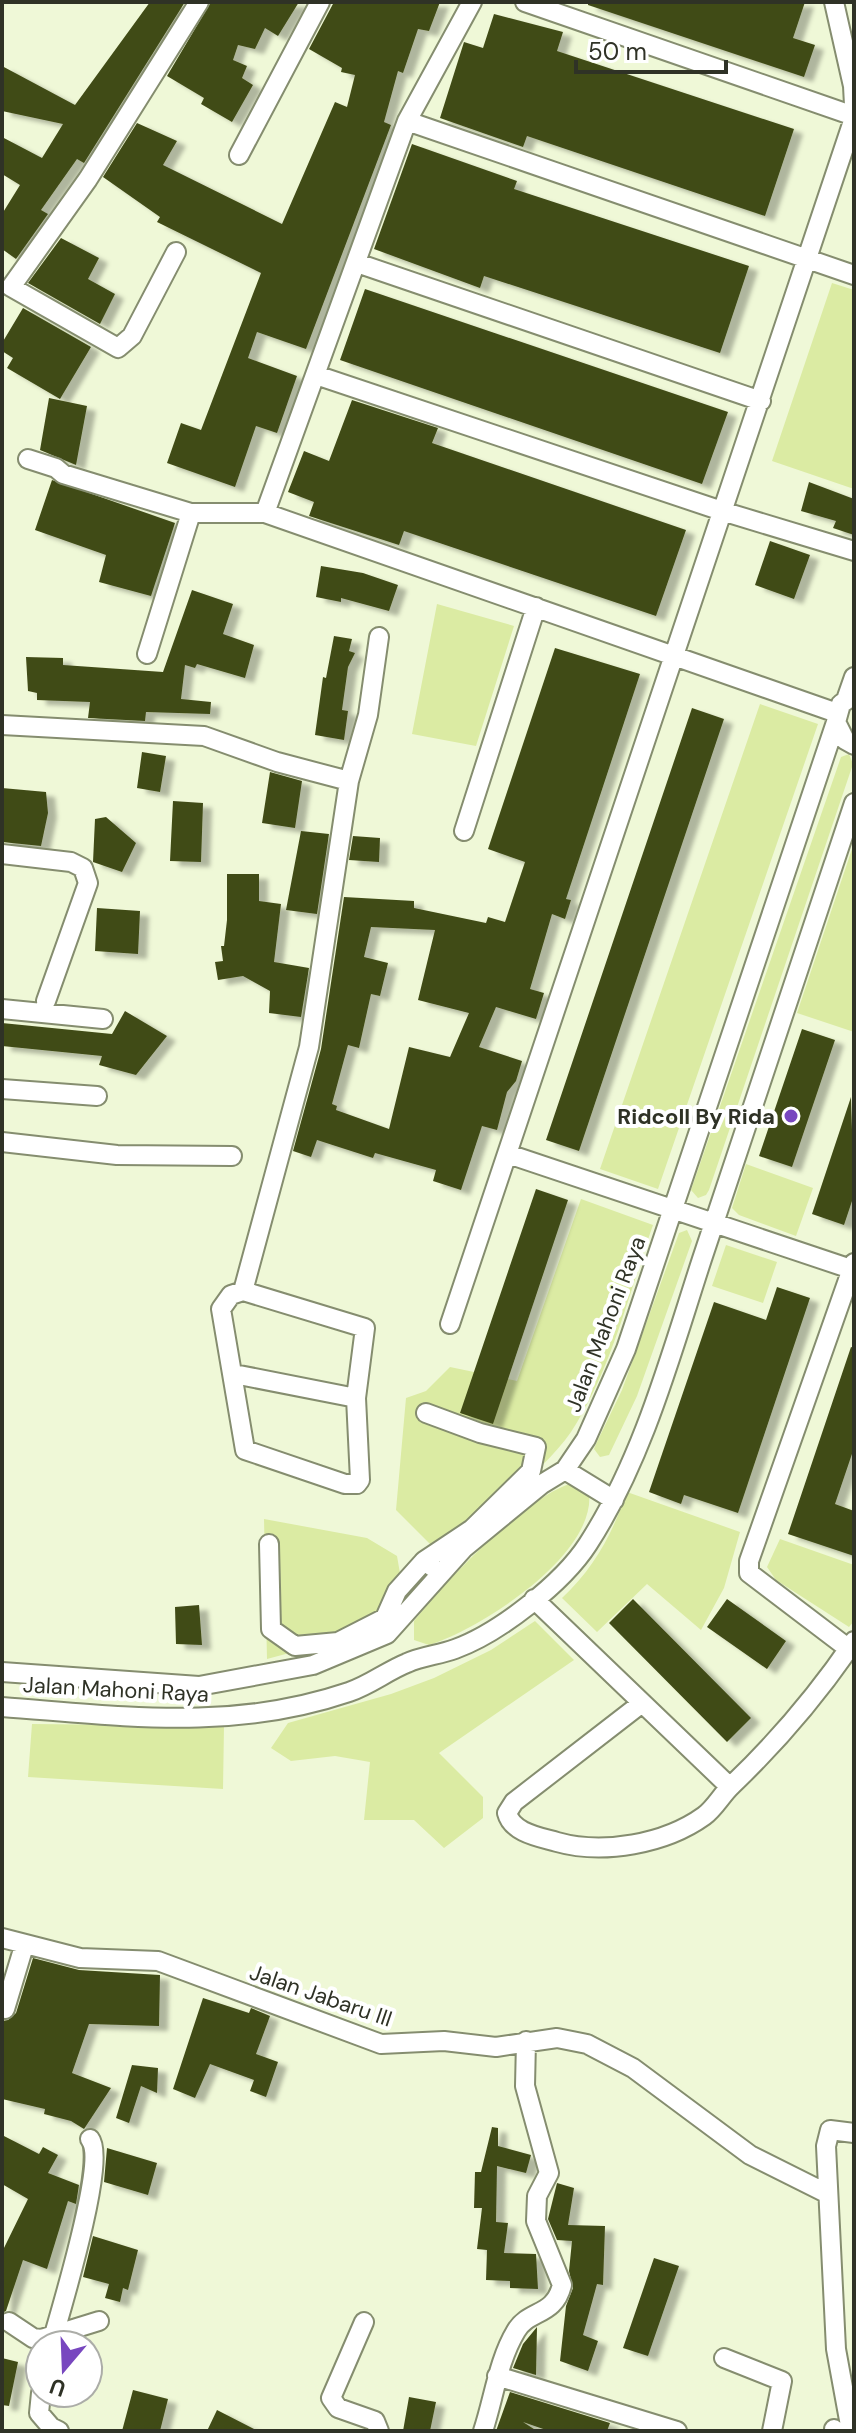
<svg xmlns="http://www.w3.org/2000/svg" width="856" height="2433" viewBox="0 0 856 2433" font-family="'DM Sans',sans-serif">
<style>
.green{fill:#dbeba3}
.building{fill:#414b17;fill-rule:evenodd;filter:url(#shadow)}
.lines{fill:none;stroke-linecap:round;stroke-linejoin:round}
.minor-casing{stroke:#858d6f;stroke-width:22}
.minor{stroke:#fff;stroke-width:18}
.poi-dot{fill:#7847bf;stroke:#fff;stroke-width:3}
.labels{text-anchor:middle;stroke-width:8;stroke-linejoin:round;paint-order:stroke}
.poi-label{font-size:22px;font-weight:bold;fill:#2f3226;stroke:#fff;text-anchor:end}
.street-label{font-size:22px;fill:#2f3226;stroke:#fff}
</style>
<defs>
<filter id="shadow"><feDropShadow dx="9" dy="5" stdDeviation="2" flood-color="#0004"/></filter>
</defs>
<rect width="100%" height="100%" fill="#eff8d7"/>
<path class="green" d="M832 283 854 290V489L772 461Z
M437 604 514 626 476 746 412 734Z
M760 704 818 724 658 1189 600 1169Z
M849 754 853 764 709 1190 706 1195 698 1198 691 1190 841 757Z
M854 843V1032L797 1013Z
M746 1164 813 1188 796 1236 739 1215 732 1208Z
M581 1199 653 1225C629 1293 611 1371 571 1432 538 1479 481 1514 436 1550L396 1510 406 1398 426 1391 450 1367 517 1381Z
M687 1230 692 1241 637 1396 609 1455 600 1457 594 1449 596 1444 622 1390 679 1233Z
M726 1245 777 1262 763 1303 712 1286Z
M576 1482 589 1492C597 1555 480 1629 429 1645L414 1640V1621C445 1582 528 1493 576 1482Z
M627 1492 740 1532 724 1588 701 1630 647 1584 597 1632 562 1598C595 1567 612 1534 627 1492Z
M264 1519 367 1538 397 1556 402 1585 380 1619 334 1641 267 1659Z
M780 1539 854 1565V1621L849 1627 776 1580 767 1567Z
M535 1621 574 1660 439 1753 483 1797V1818L444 1848 414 1820H364L370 1762 335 1756 291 1761 271 1748 288 1723 391 1694 434 1678 491 1650Z
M32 1724 224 1726 223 1789 28 1777Z"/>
<path class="building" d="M150 2H185L84 163 77 159 41 210 48 214 16 259 2 249V214L20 185 2 174V137L42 158 63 124 2 111V66L75 105Z
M211 2H299L278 36 265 28 255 49 238 45 233 60 247 66 242 78 253 85 232 122 201 104 204 98 167 76Z
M334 2H440L429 31 418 29 403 73 398 71 384 122 391 125 306 349 257 332 248 358 297 376 277 433 256 426 235 487 167 463 181 423 201 430 261 273 157 222 160 217 103 177 137 123 177 141 163 165 282 224 335 102 347 107 355 75 341 72 342 68 309 49Z
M588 2H805L793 38 815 45 804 77 588 5Z
M494 14 563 32 557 51 794 129 765 216 527 136 523 147 440 118 464 42 483 48Z
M412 144 517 181 514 189 749 266 720 353 484 276 480 288 374 249Z
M61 238 99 258 88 279 115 294 100 324 28 283Z
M365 289 728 412 702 484 340 360Z
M23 308 91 347 60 399 7 368 13 358 2 351V343Z
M49 398 87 406 76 465 40 450Z
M352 400 438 428 432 443 686 530 656 616 404 531 399 545 309 516 314 502 288 492 304 451 329 461Z
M52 480 175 523 151 596 99 582 106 555 35 530Z
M809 482 854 499V535L833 528 836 521 801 511Z
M770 541 810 555 794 599 755 585Z
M321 566 363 573 398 585 389 611 341 598V602L316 597Z
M192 590 233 604 223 634 254 645 245 678 197 664 195 668 185 665 181 699 211 702 210 714 146 712 145 721 88 718 90 702 37 700V693L28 691 26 657 63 658V665L163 672Z
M334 636 352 639 349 651 355 653 348 667 342 710 348 711 344 740 315 735 323 677 326 678Z
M555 648 640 674 566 899 571 900 565 919 552 914 530 989 544 993 536 1019 496 1007 479 1047 522 1061 516 1081 507 1092 497 1130 482 1126 461 1190 433 1181 436 1170 375 1153 373 1158 317 1140 311 1157 293 1151 321 1049 344 897 414 901V908L486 923 488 917 505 922 525 862 488 849ZM371 927 435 930 418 1000 469 1013 450 1057 409 1047 389 1129 336 1110 337 1106 332 1104 348 1045 359 1048 371 994 380 996 388 963 364 957Z
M692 708 724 719 579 1151 546 1140Z
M142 752 166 756 160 792 137 788Z
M270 772 302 781 295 828 262 823Z
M2 788 46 792 48 813 41 846 2 842Z
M173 801 203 803 201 862 170 861Z
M106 817 136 843 122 872 93 862 95 819Z
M301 831 329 834 317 914 286 910Z
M353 836 380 838 379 862 349 860Z
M227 874H259V901L281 904 274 962 309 968 301 1017 269 1013 270 991 243 976 218 980 215 962 223 961 221 946H224L227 920Z
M97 908 140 911 138 954 95 951Z
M125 1011 167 1036 136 1075 99 1065 102 1056 2 1046V1023L112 1034Z
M802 1029 835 1040 792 1167 759 1156Z
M851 1097 854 1195 844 1225 812 1214Z
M536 1189 568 1200 493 1424 460 1413Z
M777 1287 810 1298 738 1513 684 1495 681 1504 649 1492 714 1302 766 1320Z
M851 1347 854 1348V1448L835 1504 854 1511V1556L788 1534Z
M633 1599 751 1718 727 1742 609 1623Z
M727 1599 786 1641 767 1669 707 1627Z
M199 1605 202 1645 176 1644 175 1607Z
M33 1958 79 1970 160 1975 159 2026 89 2024 72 2073 111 2088 84 2129 71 2121 44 2114 45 2109 2 2099V2021L8 2020 16 2013Z
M203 1998 249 2013 251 2008 270 2016 256 2054 278 2062 266 2097 250 2091 254 2080 210 2064 195 2098 173 2089Z
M132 2065 158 2068 157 2093 141 2086 129 2123 116 2118Z
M492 2127 498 2128V2146L531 2155 526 2173 497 2166 496 2222 508 2223 504 2253 536 2254 538 2289 510 2288V2281L486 2280 487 2250 477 2249 482 2208H474L475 2172H481Z
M2 2135 39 2154 43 2147 58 2155 48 2173 79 2185 76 2204 68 2201 47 2269 23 2260 6 2311 2 2313V2252L28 2199 2 2184Z
M107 2148 157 2163 148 2195 104 2182Z
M557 2183 574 2188 568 2225 605 2226 603 2285 597 2284 583 2335 598 2341 588 2371 560 2361 566 2306 573 2288 569 2271 572 2241 557 2240 548 2219Z
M93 2236 138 2250 128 2290 123 2288 120 2302 105 2298 109 2284 83 2277Z
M654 2258 679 2266 648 2356 623 2348Z
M537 2327 536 2375 513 2368 523 2344Z
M2 2358 18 2362 9 2406 2 2405Z
M133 2390 168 2399 160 2431H122Z
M510 2392 610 2423 607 2431H549L523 2422 537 2431H496Z
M409 2397 436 2402 430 2431H403Z
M217 2410 258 2431H207Z"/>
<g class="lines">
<g class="minor-casing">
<path id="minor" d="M525 2 854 116
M834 2 853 86 854 105
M407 121 854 275
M239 155 320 2
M176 252 132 336 118 348 11 287 88 179 199 2
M357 263 761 401
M316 375 725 512 854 551
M28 459 56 468 63 474 191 513
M265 513 407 121 472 2
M147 654 191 513H265L837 713
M854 695 841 704 836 722 845 740 854 745
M847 697 854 677
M2 725 204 736 277 762 349 781
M464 831 536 607
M2 854 71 862 83 868 88 883 46 1001
M2 1009 103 1019
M2 1089 97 1096
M2 1142 117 1155 232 1156
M508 1154 854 1270
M243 1291 231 1295 221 1309 245 1450 345 1484H357L360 1480 356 1398 365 1328 243 1291 309 1047 349 781 368 715 379 637
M450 1324 854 118
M234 1374 356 1398
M565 1470 614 1500
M269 1544 271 1629 295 1646 338 1642 385 1618 397 1591 424 1561 440 1572
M424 1561 472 1529 531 1471 536 1447 480 1433 426 1413
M534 1599 730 1787
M849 1649 749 1573V1561L854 1263
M2 1672 199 1686 313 1665 387 1634 464 1548 542 1484 565 1470 586 1439 626 1349 836 722
M642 1703 514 1802 507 1813C512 1833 540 1837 557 1842 603 1855 665 1844 704 1816 715 1808 722 1794 732 1785 778 1741 818 1694 854 1641
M2 1707C124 1716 231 1732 349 1692 370 1685 387 1671 407 1663 422 1656 439 1655 455 1649 499 1633 563 1583 588 1544 643 1459 671 1354 702 1259 753 1107 803 955 854 803
M2 1938 80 1958 158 1961 381 2044 444 2041 496 2047 557 2038 587 2044 633 2068 750 2155 826 2193
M5 2009 24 1946
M9 2322 33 2338 41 2339 99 2321
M364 2322 331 2398 338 2408 375 2421 379 2431
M51 2345C60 2313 107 2160 90 2139
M724 2358 782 2381 772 2431
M497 2376 677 2431
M41 2393 39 2413 51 2427 59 2431
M834 2429V2431
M483 2431C494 2398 498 2361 516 2331 529 2309 554 2317 562 2285L536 2221 537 2196 549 2173 525 2086 526 2041
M851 2431 836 2349 826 2146 830 2130 854 2133"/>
</g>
<use href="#minor" class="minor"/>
</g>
<circle class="poi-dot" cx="791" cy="1116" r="8"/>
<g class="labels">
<g class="poi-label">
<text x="775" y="1124">Ridcoll By Rida</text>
</g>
<g class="street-label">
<text transform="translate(605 1324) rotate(-69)" y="8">Jalan Mahoni Raya</text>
<text transform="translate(116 1689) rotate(3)" y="8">Jalan Mahoni Raya</text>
<text transform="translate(321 1995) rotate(19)" y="8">Jalan Jabaru III</text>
</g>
</g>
<rect width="856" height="2433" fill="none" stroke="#2f3226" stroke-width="8"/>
<g transform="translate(64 2369) rotate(199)"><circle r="38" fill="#ffffff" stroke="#acada8" stroke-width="2"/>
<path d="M0-6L14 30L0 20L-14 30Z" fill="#7847bf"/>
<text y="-12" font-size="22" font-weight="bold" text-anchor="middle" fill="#2f3226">U</text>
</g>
<path d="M576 60v12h150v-12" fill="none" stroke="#2f3226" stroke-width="4"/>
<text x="588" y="60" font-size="24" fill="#2f3226" stroke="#ffffff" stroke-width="6" paint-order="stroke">50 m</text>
</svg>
